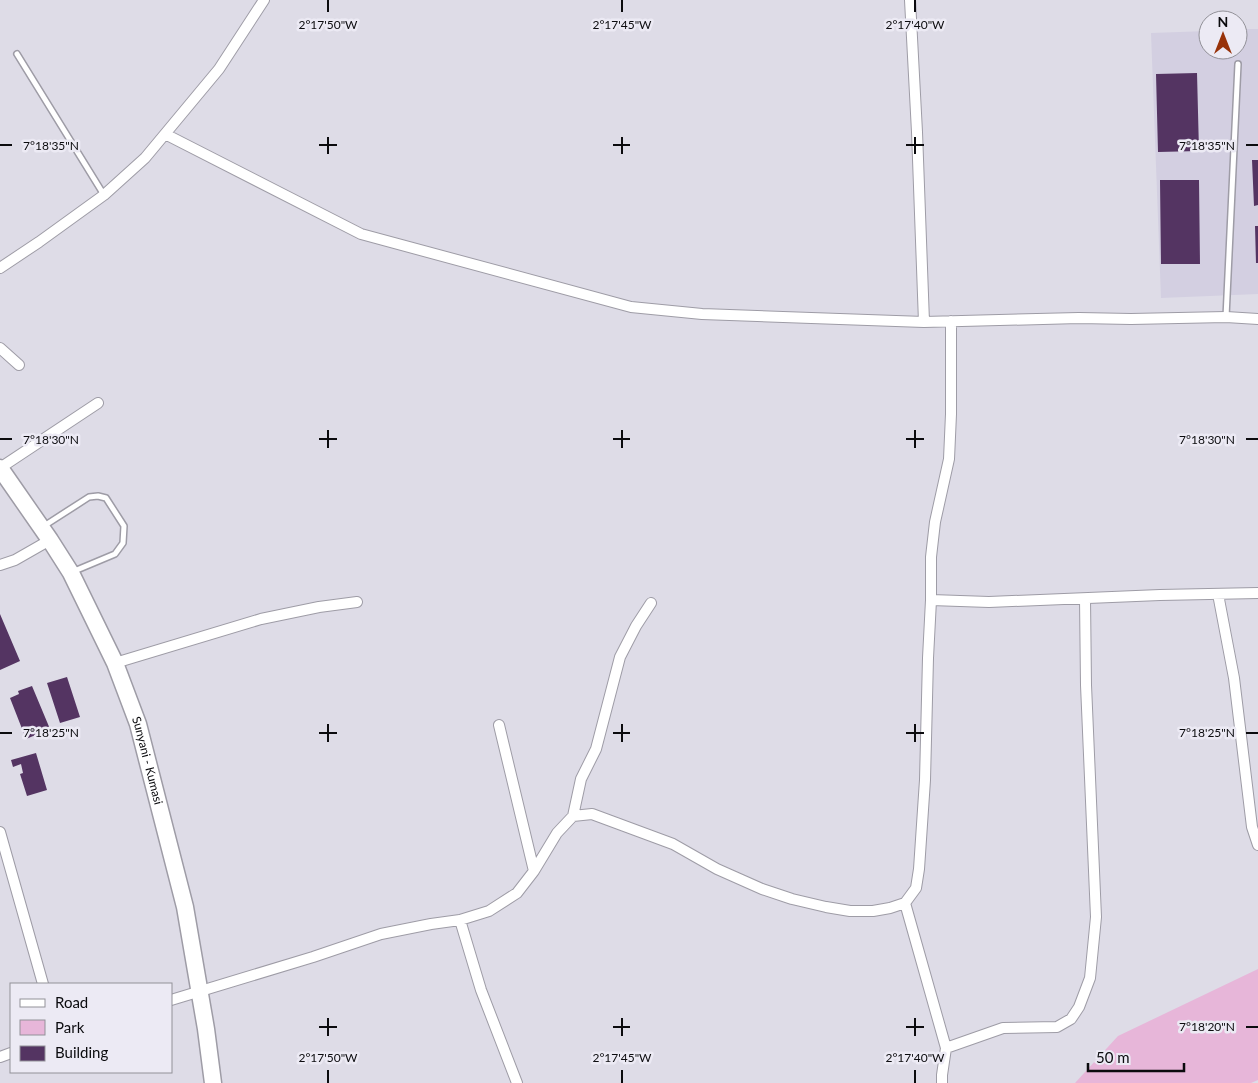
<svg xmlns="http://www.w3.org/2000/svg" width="1258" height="1083" viewBox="0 0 1258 1083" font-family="Lato,sans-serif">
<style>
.built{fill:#d3cfe1}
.green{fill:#e7b6d9}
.building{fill:#543462}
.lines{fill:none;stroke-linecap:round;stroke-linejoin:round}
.service-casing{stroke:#9e9ca6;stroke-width:8}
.minor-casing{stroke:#9e9ca6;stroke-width:12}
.primary-casing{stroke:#9e9ca6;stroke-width:19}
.service{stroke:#fff;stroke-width:5}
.minor{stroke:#fff;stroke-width:10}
.primary{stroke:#fff;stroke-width:16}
.ticks{fill:none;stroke:#0b0b0e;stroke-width:2}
.labels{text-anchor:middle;stroke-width:5;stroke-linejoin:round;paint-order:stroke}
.street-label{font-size:12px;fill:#0b0b0e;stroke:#eceaf4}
.ticks-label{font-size:12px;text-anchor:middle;fill:#0b0b0e;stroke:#eceaf4;stroke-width:5;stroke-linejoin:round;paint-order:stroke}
</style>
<rect width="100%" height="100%" fill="#dedce7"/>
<path class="built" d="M1238 29H1258V294L1161 298 1151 33 1208 31V50H1238Z"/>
<path class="green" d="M1258 969V1080L1251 1083H1075L1118 1036Z"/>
<path class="building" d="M1197 73 1199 151 1158 152 1156 74Z
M1252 160H1258V205L1254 206Z
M1160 180H1199L1200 264H1161Z
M1255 226H1258V263H1256Z
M0 614 20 661 0 670Z
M67 677 80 717 60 723 47 683Z
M32 686 50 729 26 739 10 698 19 694 18 691Z
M36 753 47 790 27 796 20 774 23 773 21 764 13 767 11 760Z"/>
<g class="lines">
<g class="service-casing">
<path id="service" d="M17 54 104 195
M1226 317 1238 64
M44 526 89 497 98 496 106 498 124 526 123 543 115 554 72 572"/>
</g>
<g class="minor-casing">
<path id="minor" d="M910 0 917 132 924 322
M165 134 361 234 631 307 702 314 924 322 1079 318 1131 319 1226 317 1258 319
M0 268 39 242 104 195 145 158 219 69 264 0
M0 348 19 365
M0 468 98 403
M0 565 15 560 50 540
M1218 594 1234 678 1252 827 1258 845
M931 600 989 602 1160 595 1258 593
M115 663 261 619 319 607 357 602
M499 725 534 871
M573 816 592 814 673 844 717 869 762 889 792 899 826 907 850 911H873L890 908 905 903 946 1048 942 1075V1083
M0 832 43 984
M905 903 916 888 919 869 925 780 928 658 931 600V557L935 522 949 459 951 414V321
M460 920 481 990 517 1083
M171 1000 313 957 381 934 431 924 460 920 489 911 517 893 534 871 557 833 573 816 581 779 596 749 620 657 636 626 651 603
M946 1048 1003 1028 1057 1027 1071 1019 1079 1007 1090 978 1096 917 1086 685 1085 599
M0 1057 11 1053"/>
</g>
<g class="primary-casing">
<g id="primary">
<path id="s1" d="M0 468 50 540 71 573 115 663 138 724 185 907 206 1029 213 1083"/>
</g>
</g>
<use href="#service" class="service"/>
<use href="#minor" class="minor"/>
<use href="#primary" class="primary"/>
</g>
<path class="ticks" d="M328 0V12M622 0V12M915 0V12M328 137V154M622 137V154M915 137V154M0 145H12M319 145H337M613 145H630M906 145H924M1246 145H1258M328 430V448M622 430V448M915 430V448M0 439H12M319 439H337M613 439H630M906 439H924M1246 439H1258M328 724V742M622 724V742M915 724V742M0 733H12M319 733H337M613 733H630M906 733H924M1246 733H1258M328 1018V1036M622 1018V1036M915 1018V1036M319 1027H337M613 1027H630M906 1027H924M1246 1027H1258M328 1070V1083M622 1070V1083M915 1070V1083"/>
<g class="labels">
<g class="street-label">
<text dy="4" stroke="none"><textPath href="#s1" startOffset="330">Sunyani - Kumasi</textPath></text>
</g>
</g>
<g class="ticks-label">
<text x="328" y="29">2°17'50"W</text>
<text x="622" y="29">2°17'45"W</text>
<text x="915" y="29">2°17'40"W</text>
<text x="51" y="150">7°18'35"N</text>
<text x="1207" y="150">7°18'35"N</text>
<text x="51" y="444">7°18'30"N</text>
<text x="1207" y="444">7°18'30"N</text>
<text x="51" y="737">7°18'25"N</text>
<text x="1207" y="737">7°18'25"N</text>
<text x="1207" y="1031">7°18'20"N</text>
<text x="328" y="1062">2°17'50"W</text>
<text x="622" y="1062">2°17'45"W</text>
<text x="915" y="1062">2°17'40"W</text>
</g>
<rect x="10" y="983" width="162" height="90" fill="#eceaf4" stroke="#929198"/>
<rect x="20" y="999" width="25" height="8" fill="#ffffff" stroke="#929198"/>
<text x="55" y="1008" font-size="15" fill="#0b0b0e">Road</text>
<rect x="20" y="1020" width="25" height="15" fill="#e7b6d9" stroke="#929198"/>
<text x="55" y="1033" font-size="15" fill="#0b0b0e">Park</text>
<rect x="20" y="1046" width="25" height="15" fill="#543462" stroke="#929198"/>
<text x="55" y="1058" font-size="15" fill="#0b0b0e">Building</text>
<g transform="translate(1223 35)"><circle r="24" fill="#eceaf4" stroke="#929198"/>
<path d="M0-4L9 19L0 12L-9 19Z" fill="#983209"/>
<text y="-8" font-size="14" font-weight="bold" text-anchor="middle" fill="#0b0b0e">N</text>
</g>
<path d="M1088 1063v8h96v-8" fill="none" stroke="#0b0b0e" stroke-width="2.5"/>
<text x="1096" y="1063" font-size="15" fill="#0b0b0e" stroke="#eceaf4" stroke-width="4" paint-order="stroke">50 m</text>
</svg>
